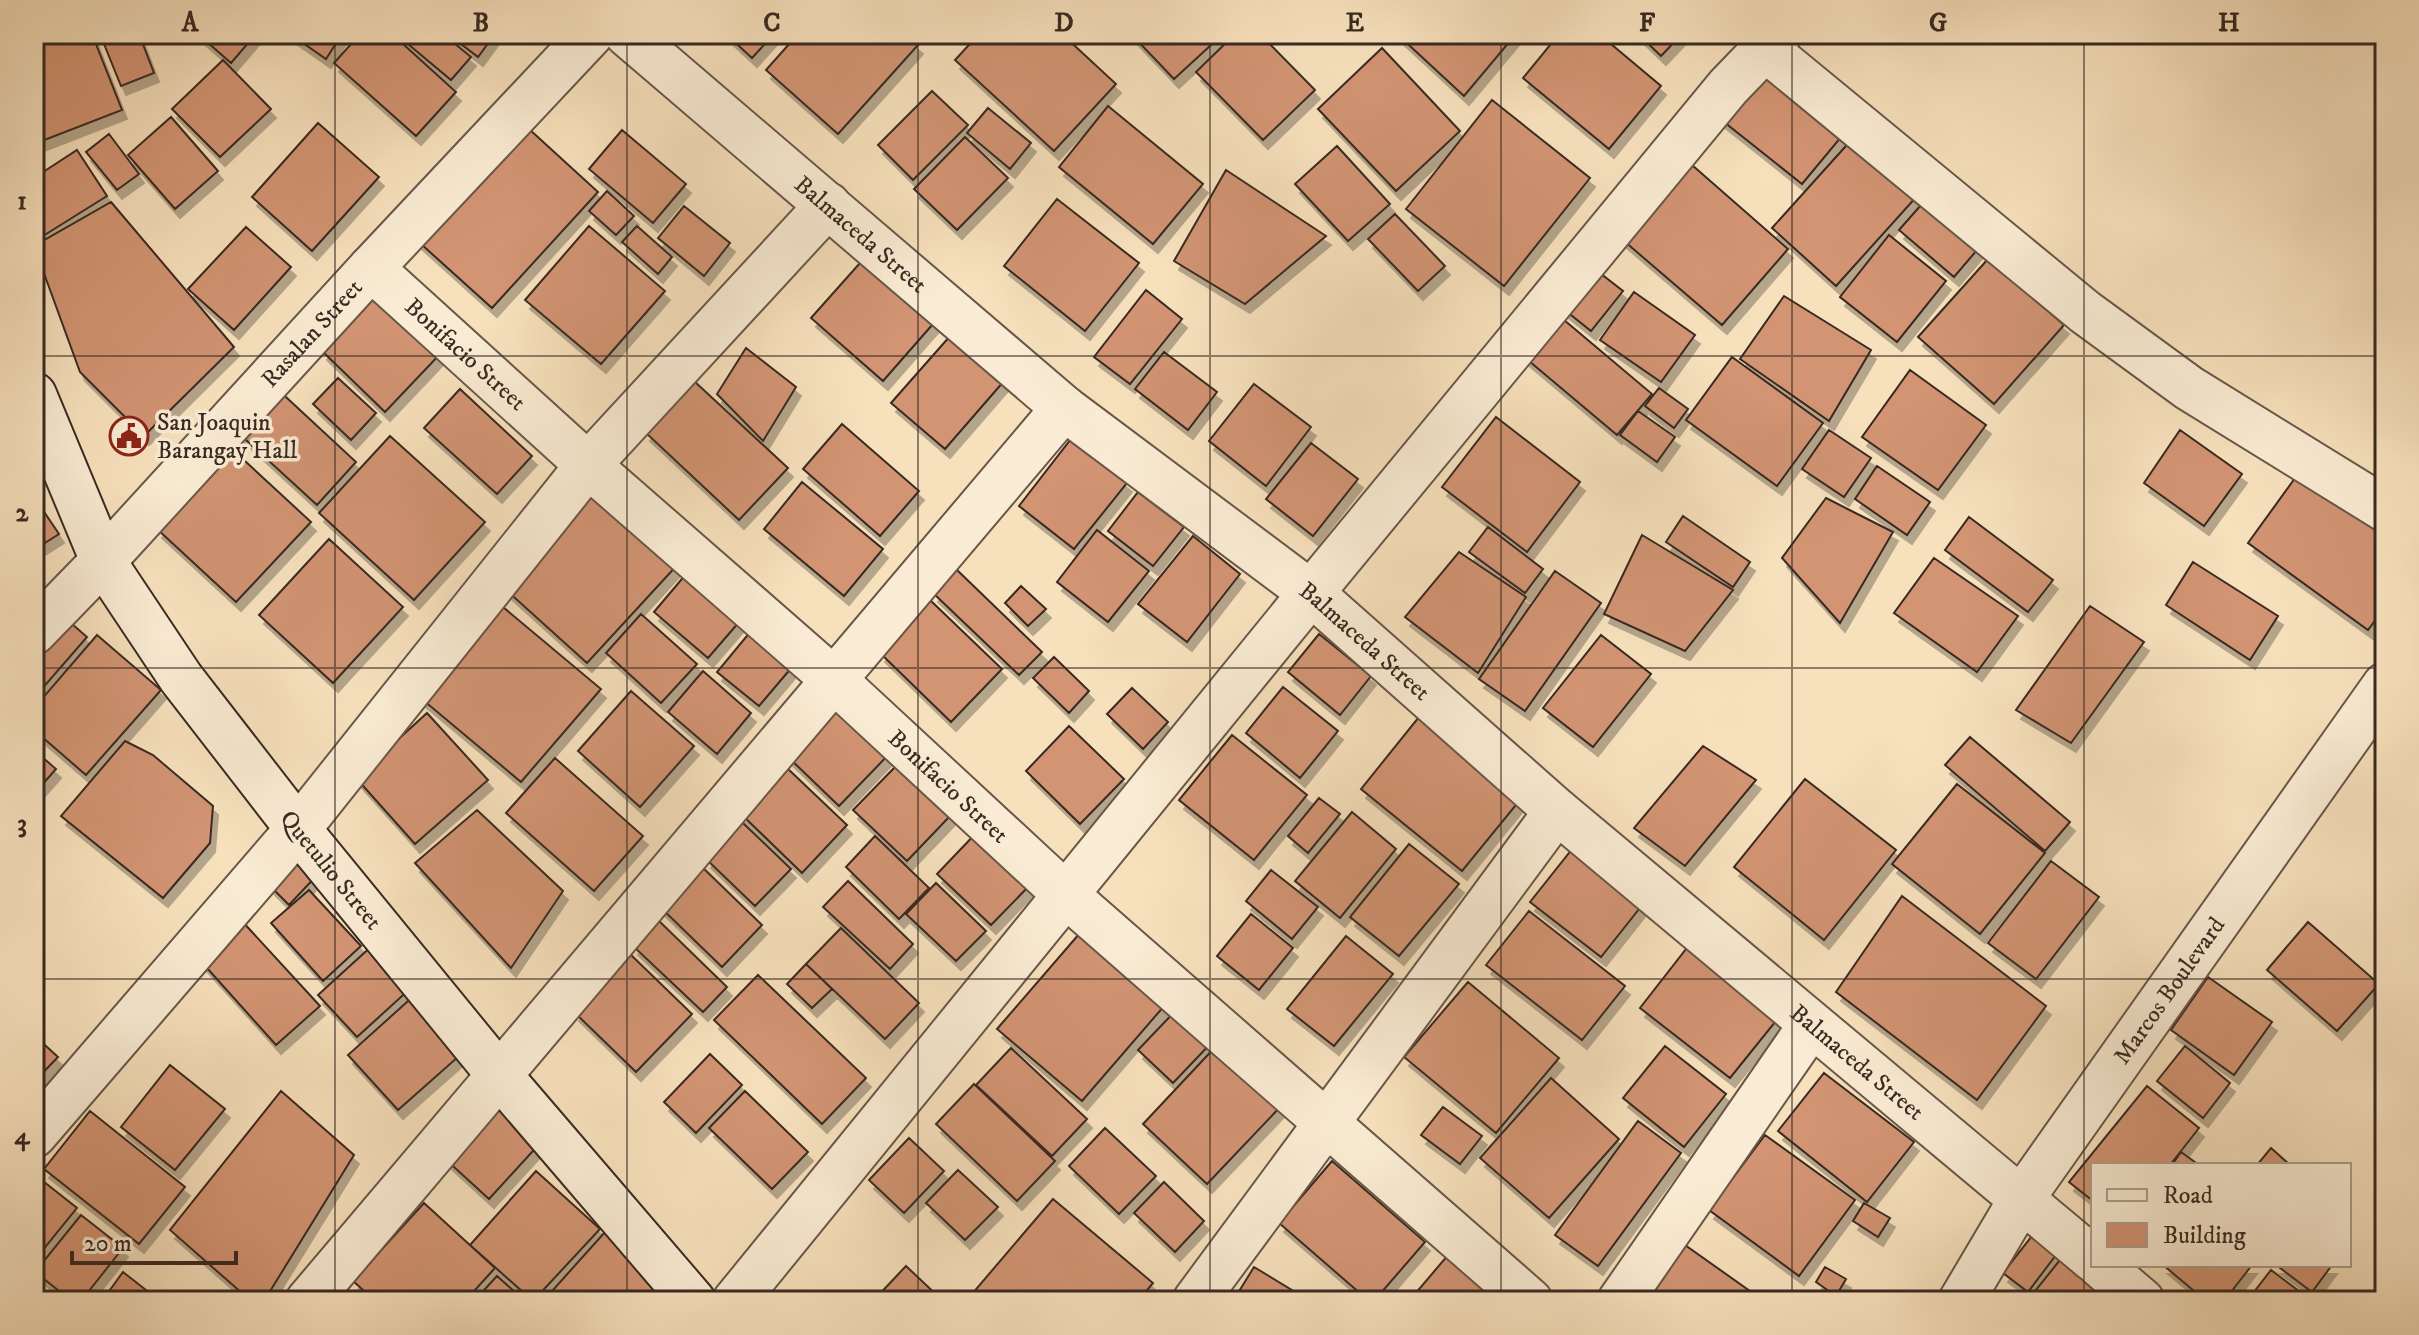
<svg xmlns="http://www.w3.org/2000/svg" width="2419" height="1335" viewBox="0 0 2419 1335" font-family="'IM FELL DW Pica',serif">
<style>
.building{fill:#d29473;stroke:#382922;stroke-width:2;filter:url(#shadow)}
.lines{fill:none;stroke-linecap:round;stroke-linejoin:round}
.minor-casing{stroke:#685749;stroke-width:48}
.secondary-casing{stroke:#382922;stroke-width:48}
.minor{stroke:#faecd4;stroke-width:44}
.secondary{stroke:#faecd4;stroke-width:44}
.grid{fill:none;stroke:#382922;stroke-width:2;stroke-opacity:0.55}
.labels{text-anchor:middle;stroke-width:7;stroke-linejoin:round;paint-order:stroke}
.street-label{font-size:24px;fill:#382922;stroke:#faecd4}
.poi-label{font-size:24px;fill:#382922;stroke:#faecd4;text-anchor:start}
.neatline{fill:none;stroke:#382922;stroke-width:3}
.grid-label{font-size:26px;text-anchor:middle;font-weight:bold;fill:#382922}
</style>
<defs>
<filter id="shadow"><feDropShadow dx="5" dy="9" stdDeviation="0" flood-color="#0004"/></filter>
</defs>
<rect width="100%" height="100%" fill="#f7e1bd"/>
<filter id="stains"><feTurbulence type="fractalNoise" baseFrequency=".0025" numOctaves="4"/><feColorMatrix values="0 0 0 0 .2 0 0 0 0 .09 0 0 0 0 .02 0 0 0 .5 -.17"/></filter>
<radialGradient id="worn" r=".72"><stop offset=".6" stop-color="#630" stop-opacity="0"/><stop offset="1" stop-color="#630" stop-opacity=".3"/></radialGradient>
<path class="building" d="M70 34H92L122 110 34 144V48Z
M100 34H139L154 73 121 86Z
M198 34H256L231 63Z
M290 34H342L326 59Z
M360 34H392L456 92 416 136 334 63Z
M396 34H443L471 57 451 80Z
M448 34H495L478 57Z
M726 34H774L752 58Z
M798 34H905L918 45 838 134 766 70Z
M979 34H1062L1116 84 1054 151 955 60Z
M1131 34H1223L1174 79Z
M1235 34H1260L1315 90 1263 140 1196 72Z
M1397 34H1516L1464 96Z
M1559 34H1599L1661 86 1609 149 1523 78Z
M1638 34H1682L1661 56Z
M1382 48 1460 131 1396 191 1318 109Z
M1759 59 1847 130 1802 184 1714 114Z
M223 60 271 109 220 157 172 109Z
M932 91 968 125 913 180 878 145Z
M1492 100 1590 178 1504 286 1406 209Z
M1108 106 1203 184 1153 244 1059 167Z
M988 108 1031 143 1010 169 967 133Z
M171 117 218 171 175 209 128 155Z
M517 118 598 192 492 308 411 235Z
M318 123 379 177 312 251 252 197Z
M622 130 686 184 653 223 589 169Z
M109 134 139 174 117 190 86 152Z
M965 137 1008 178 957 230 914 189Z
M1854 137 1918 195 1836 286 1772 228Z
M1337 146 1390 204 1348 241 1295 184Z
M77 150 107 196 43 236 34 222V178Z
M1684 158 1788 249 1722 325 1617 235Z
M1226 170 1326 236 1245 304 1174 261Z
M607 191 634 216 616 235 589 211Z
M1929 196 1983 243 1954 277 1899 230Z
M1057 199 1139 263 1085 331 1004 266Z
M111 202 234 347 144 436 80 372 34 246Z
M684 206 730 243 704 276 658 238Z
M1395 214 1445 266 1418 291 1368 239Z
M589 226 665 291 601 364 525 300Z
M637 226 672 257 658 274 622 242Z
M246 227 291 267 234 330 188 289Z
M1889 235 1946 281 1897 342 1840 297Z
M868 254 940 316 883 381 811 318Z
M1988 259 2064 325 1994 404 1918 337Z
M1587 263 1623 291 1591 331 1556 303Z
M1146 290 1182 319 1130 384 1094 357Z
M379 291 442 352 385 412 322 351Z
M1634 292 1695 335 1661 382 1600 340Z
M1784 296 1871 350 1829 421 1740 359Z
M1551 309 1652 394 1617 435 1516 350Z
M958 327 1011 373 945 449 891 403Z
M746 348 796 387 763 441 717 394Z
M1164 352 1217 392 1188 430 1135 389Z
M1732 357 1823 423 1777 486 1686 420Z
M1910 370 1986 425 1938 490 1862 437Z
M338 378 376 413 351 440 313 404Z
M694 381 788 468 739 520 645 432Z
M1254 384 1311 427 1266 486 1209 441Z
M273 385 356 462 317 505 233 428Z
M1659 388 1688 409 1674 428 1645 406Z
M460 389 532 456 497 494 424 428Z
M1638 411 1675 437 1657 462 1620 435Z
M1496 417 1580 482 1527 552 1442 487Z
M842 424 919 491 880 536 803 469Z
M1829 430 1871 458 1844 497 1802 469Z
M2180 430 2242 474 2204 526 2144 483Z
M390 436 485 522 414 600 319 513Z
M1071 439 1127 483 1074 549 1019 506Z
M1311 443 1358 479 1313 536 1266 499Z
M232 449 311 522 236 602 157 529Z
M1877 466 1930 502 1907 535 1855 499Z
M2298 474 2385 537V607L2368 630 2248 543Z
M802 482 883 549 844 596 764 529Z
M599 488 680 562 587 663 505 589Z
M1138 492 1184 527 1153 566 1108 531Z
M34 497 59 534 34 550Z
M1826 498 1893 532 1840 623 1782 558Z
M1683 516 1750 562 1733 587 1666 542Z
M1969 517 2053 580 2028 612 1945 550Z
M1488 527 1543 569 1525 593 1469 552Z
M1097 530 1149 571 1108 622 1057 582Z
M1642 535 1733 590 1685 651 1604 614Z
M1193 536 1240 574 1187 642 1138 604Z
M329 539 403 607 333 683 259 615Z
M1459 552 1526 597 1478 673 1405 617Z
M1934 558 2018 616 1977 672 1894 613Z
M2193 562 2278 616 2250 660 2166 605Z
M692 567 746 614 708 658 654 612Z
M956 569 1042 652 1019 675 933 593Z
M1555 571 1601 603 1525 711 1479 679Z
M1021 586 1046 609 1028 626 1005 603Z
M930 600 1002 669 951 722 880 653Z
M497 602 601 689 521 782 417 695Z
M2090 606 2144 642 2071 743 2016 710Z
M641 614 697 664 661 703 606 653Z
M64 617 87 637 34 698V652Z
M756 625 798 660 759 706 717 672Z
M1319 634 1371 676 1340 715 1288 672Z
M97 635 161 690 86 775 34 730V708Z
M1601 635 1651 674 1593 747 1543 708Z
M1054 657 1089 691 1069 713 1033 678Z
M703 671 751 713 717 754 668 712Z
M1283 687 1338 731 1300 778 1246 733Z
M1132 688 1168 722 1143 749 1107 714Z
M631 691 694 746 640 807 578 751Z
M842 700 893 750 839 806 788 757Z
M1423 712 1525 794 1462 871 1361 789Z
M427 713 488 780 415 844 356 778Z
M1069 726 1124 779 1080 824 1026 771Z
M1232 735 1307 795 1254 860 1179 800Z
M1970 737 2070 822 2045 851 1945 765Z
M125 741 153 755 213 806 210 843 163 898 61 816Z
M1703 746 1756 780 1685 866 1634 828Z
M34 750 56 769 34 794Z
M555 758 643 836 594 891 506 813Z
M898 764 951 815 907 861 853 810Z
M786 767 847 825 802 873 741 814Z
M1805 779 1896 850 1824 940 1734 867Z
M1957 784 2045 853 1980 934 1892 864Z
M1319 798 1340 814 1308 853 1288 836Z
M477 810 563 891 511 968 415 863Z
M1352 812 1396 849 1340 918 1295 881Z
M742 822 791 869 755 906 706 859Z
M979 830 1033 882 991 925 937 874Z
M875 836 929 888 899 919 846 867Z
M1409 844 1459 884 1399 956 1350 917Z
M292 846 320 872 289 905 262 878Z
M1573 848 1643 904 1601 957 1530 902Z
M2051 861 2099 897 2036 979 1988 943Z
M699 864 762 925 722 967 658 905Z
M1271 870 1318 907 1292 939 1246 901Z
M848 881 913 944 890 969 823 907Z
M936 883 986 931 956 961 906 914Z
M309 890 361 946 323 981 271 923Z
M1902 896 2046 1006 1977 1100 1836 992Z
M1529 911 1625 986 1582 1040 1486 965Z
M1251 914 1293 948 1259 990 1217 956Z
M241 920 320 1006 276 1045 198 958Z
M658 920 727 987 703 1012 633 946Z
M2308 922 2379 984 2337 1031 2267 970Z
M1086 926 1171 998 1082 1101 997 1029Z
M841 928 919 1003 885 1039 806 964Z
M1346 936 1393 974 1334 1046 1287 1009Z
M374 944 412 987 357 1037 318 995Z
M1690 944 1780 1016 1730 1078 1640 1008Z
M630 954 692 1014 636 1072 574 1012Z
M806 964 832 989 812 1008 787 984Z
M758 975 866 1078 822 1124 714 1020Z
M2208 977 2272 1022 2234 1075 2171 1030Z
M1468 982 1559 1058 1496 1133 1404 1057Z
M417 993 467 1049 398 1110 348 1055Z
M1179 1007 1214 1040 1173 1083 1138 1050Z
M34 1035 58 1057 34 1082Z
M1219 1043 1283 1104 1207 1184 1143 1124Z
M1665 1046 1726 1094 1684 1147 1623 1098Z
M2185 1046 2230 1083 2203 1118 2157 1081Z
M1011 1048 1087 1119 1052 1156 976 1085Z
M710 1054 742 1085 696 1133 664 1102Z
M170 1065 225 1109 175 1170 121 1127Z
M1824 1073 1914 1142 1867 1202 1778 1131Z
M1551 1078 1619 1139 1549 1218 1480 1158Z
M974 1084 1055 1161 1017 1201 936 1124Z
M2147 1086 2199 1128 2170 1165H2093V1201L2069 1182Z
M281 1091 354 1155 264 1301H251L170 1230Z
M745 1091 808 1152 772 1189 709 1128Z
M496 1099 543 1140 489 1199 443 1157Z
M1443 1107 1482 1136 1460 1164 1421 1135Z
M90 1111 185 1187 139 1244 44 1169Z
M1638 1121 1681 1153 1598 1266 1555 1235Z
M1105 1128 1156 1176 1119 1214 1069 1166Z
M1765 1135 1855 1200 1799 1276 1709 1210Z
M909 1138 944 1171 904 1213 869 1180Z
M2271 1148 2290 1165H2257Z
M2181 1152 2199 1165H2172Z
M1332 1161 1425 1242 1374 1301H1369L1279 1223Z
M958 1170 998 1207 965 1240 926 1203Z
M536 1171 600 1229 533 1301 470 1245Z
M34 1174 77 1208 34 1261Z
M1164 1182 1204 1221 1175 1252 1134 1213Z
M1053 1199 1153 1283 1138 1301H966Z
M424 1203 495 1268 465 1301H375L353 1281Z
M1864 1203 1890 1218 1878 1237 1853 1221Z
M81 1215 123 1248 81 1301H72L35 1272Z
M605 1232 675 1301 544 1300Z
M2035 1232 2059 1251 2028 1292 2003 1273Z
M1685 1245 1764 1301H1645Z
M1454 1248 1517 1301H1409Z
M2064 1255 2121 1301H2027Z
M2163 1265H2252L2224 1301H2206Z
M2276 1265H2332L2312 1292Z
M906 1266 943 1301H873Z
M1254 1267 1310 1301H1233Z
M1825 1267 1846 1279 1836 1296 1816 1282Z
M2271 1270 2312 1301H2247Z
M123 1272 160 1301H102Z
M497 1276 525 1301H474Z
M34 1282 58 1301H34Z
M345 1287 360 1301H332Z"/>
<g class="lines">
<g class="minor-casing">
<g id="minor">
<path id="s1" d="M627 34 1064 408 1311 593 1557 811 2093 1259"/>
<path d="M1763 47 2085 312 2189 388 2385 509"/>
<path id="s2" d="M371 268 588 465 833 679 1065 894 1530 1301"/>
<path id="s3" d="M34 632 103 561 371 268 591 34"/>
<path d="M34 1135 298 829 588 465 828 205"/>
<path d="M2100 1265 2142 1301"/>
<path d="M308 1301 1064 408"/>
<path d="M735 1301 1311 593 1728 87 1779 34"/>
<path d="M1195 1301 1557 811"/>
<path d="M1620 1301 1811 1025"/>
<path id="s4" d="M1961 1301 2022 1198 2385 685"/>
</g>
</g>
<g class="secondary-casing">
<g id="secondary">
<path id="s5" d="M34 395 103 561 181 678 298 829 500 1076 693 1301"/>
</g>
</g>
<use href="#minor" class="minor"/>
<use href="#secondary" class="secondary"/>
</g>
<path class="grid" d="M335 34V1301M627 34V1301M918 34V1301M1210 34V1301M1501 34V1301M1792 34V1301M2084 34V1301M34 356H2385M34 668H2385M34 979H2385"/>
<defs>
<g id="civic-ring" transform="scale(2)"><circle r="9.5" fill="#faecd4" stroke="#8f2418" stroke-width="1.5"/><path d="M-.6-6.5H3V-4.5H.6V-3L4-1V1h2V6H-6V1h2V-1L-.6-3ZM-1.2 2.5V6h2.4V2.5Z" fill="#8f2418"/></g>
</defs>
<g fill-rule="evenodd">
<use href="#civic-ring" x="129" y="436"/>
</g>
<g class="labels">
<g class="street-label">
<text dy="8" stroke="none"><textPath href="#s1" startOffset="308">Balmaceda Street</textPath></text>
<text dy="8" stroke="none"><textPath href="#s3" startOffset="408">Rasalan Street</textPath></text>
<text dy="8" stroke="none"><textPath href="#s2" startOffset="128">Bonifacio Street</textPath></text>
<text dy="8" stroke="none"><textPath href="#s1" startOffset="956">Balmaceda Street</textPath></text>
<text dy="8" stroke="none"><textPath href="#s2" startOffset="776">Bonifacio Street</textPath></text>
<text dy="8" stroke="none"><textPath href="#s5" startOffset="564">Quetulio Street</textPath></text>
<text dy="8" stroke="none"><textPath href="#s4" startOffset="374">Marcos Boulevard</textPath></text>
<text dy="8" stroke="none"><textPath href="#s1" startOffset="1604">Balmaceda Street</textPath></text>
</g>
<g class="poi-label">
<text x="157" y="430">San Joaquin<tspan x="157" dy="28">Barangay Hall</tspan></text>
</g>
</g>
<rect width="2419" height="1335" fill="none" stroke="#f7e1bd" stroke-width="88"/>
<rect x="2091" y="1163" width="260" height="104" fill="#faecd4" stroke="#ac9e8d" stroke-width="2"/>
<rect x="2107" y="1189" width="40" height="12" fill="#faecd4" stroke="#ac9e8d" stroke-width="2"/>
<text x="2163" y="1203" font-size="24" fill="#382922">Road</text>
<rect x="2107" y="1223" width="40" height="24" fill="#d29473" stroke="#ac9e8d" stroke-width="2"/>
<text x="2163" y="1243" font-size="24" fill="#382922">Building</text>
<path d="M72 1251v12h164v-12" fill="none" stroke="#382922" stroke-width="4"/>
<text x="84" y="1251" font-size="24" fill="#382922" stroke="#faecd4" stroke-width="6" paint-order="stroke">20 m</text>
<rect x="44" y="44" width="2331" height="1247" class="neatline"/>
<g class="grid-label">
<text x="190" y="31">A</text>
<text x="481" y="31">B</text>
<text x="772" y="31">C</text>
<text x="1064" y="31">D</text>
<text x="1355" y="31">E</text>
<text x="1647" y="31">F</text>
<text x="1938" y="31">G</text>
<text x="2229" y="31">H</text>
<text x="22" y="209">1</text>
<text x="22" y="521">2</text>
<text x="22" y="832">3</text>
<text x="22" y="1144">4</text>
</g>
<rect width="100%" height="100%" filter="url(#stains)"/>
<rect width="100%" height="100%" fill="url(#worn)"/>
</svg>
